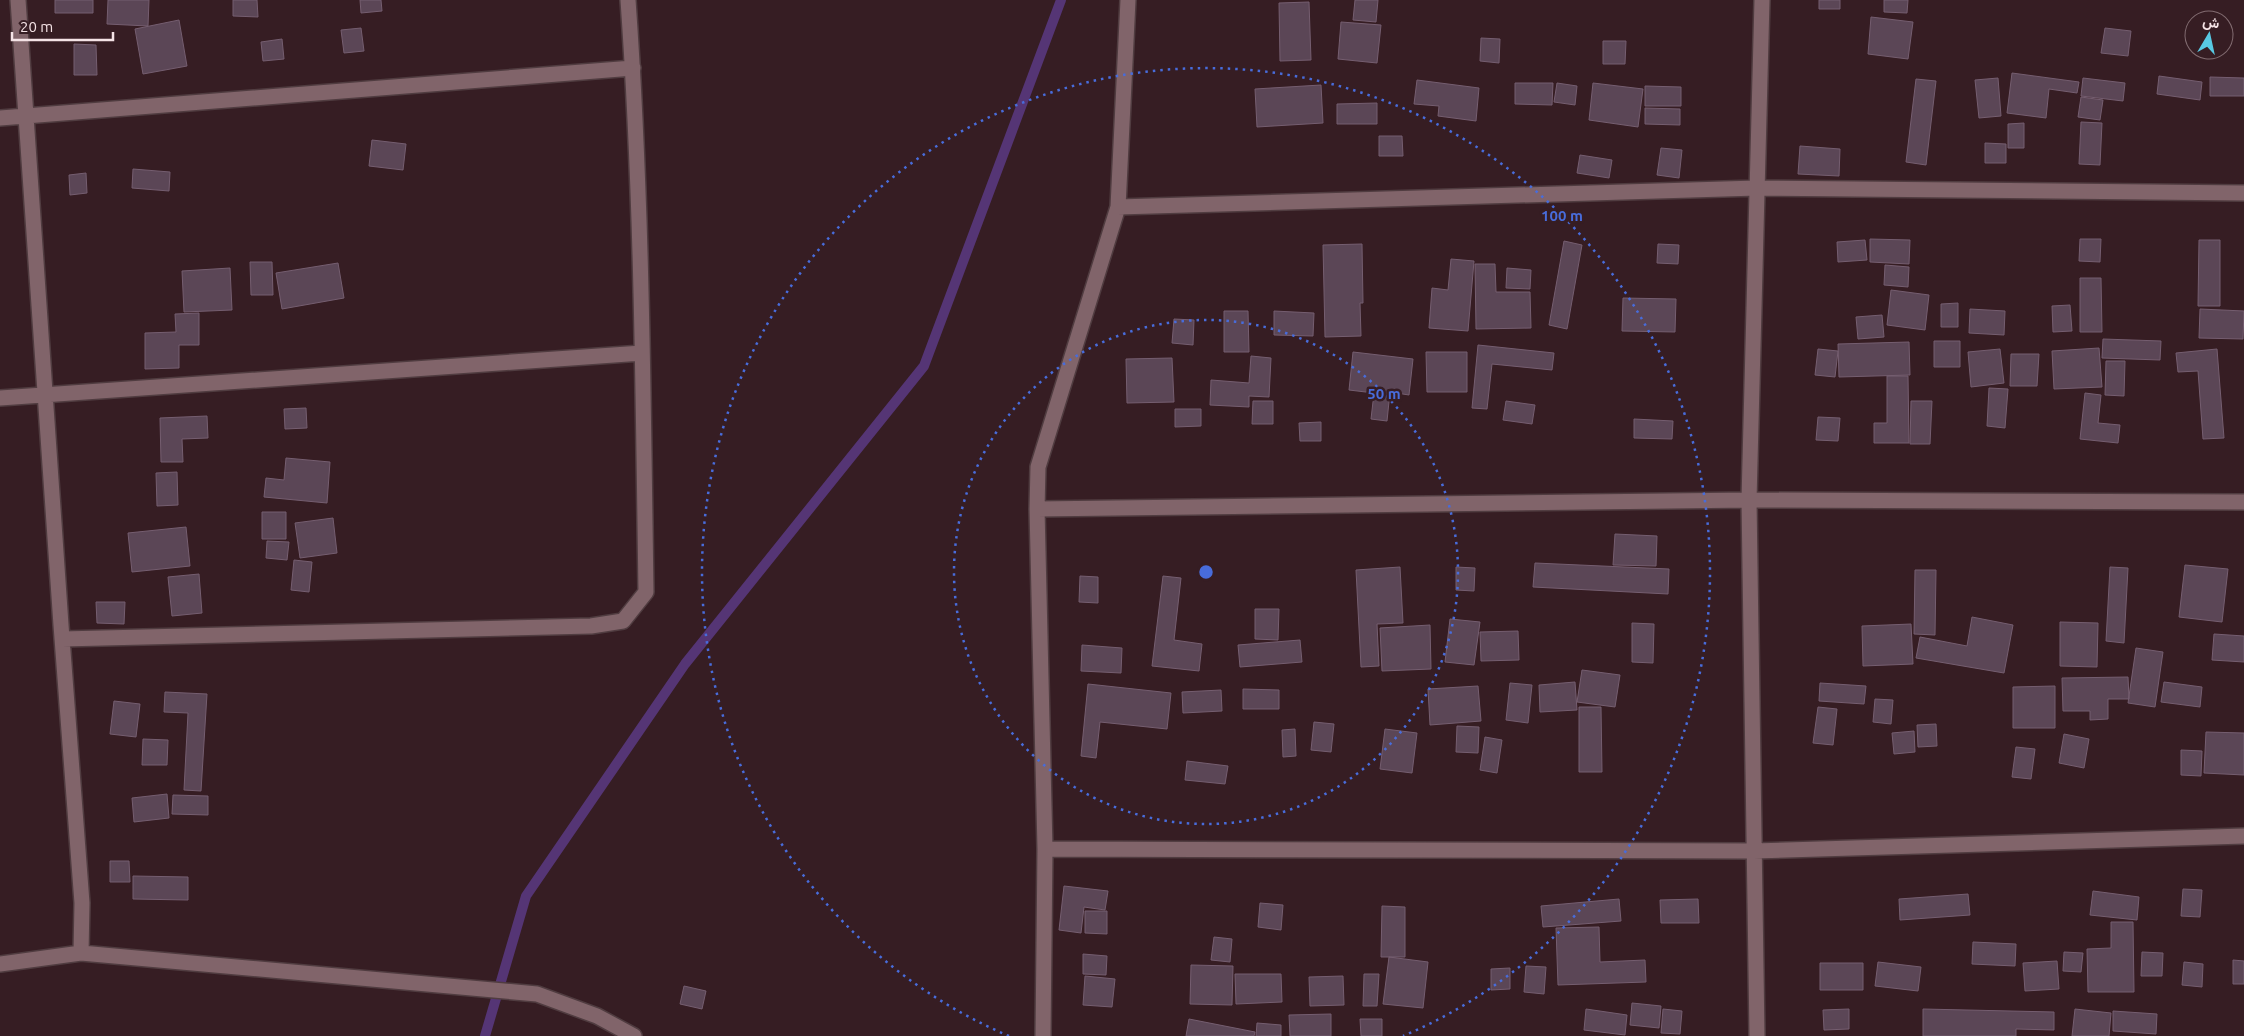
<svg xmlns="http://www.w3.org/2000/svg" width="2244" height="1036" viewBox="0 0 2244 1036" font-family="Ubuntu,Vazirmatn,sans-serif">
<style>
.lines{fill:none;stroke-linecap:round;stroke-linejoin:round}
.stream{stroke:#553575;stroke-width:10}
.building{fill:#5b4656;stroke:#755e70}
.street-casing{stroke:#503c40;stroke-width:18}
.street{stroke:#81646a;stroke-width:15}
.ring{fill:none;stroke:#486cdb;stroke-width:2.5;stroke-dasharray:2.5 5}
.centre{fill:#486cdb;stroke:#361d23;stroke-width:2.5}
.ring-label{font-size:15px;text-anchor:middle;font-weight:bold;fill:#486cdb;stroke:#361d23;stroke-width:5;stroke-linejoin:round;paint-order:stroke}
</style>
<rect width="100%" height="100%" fill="#361d23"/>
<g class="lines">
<path class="stream" d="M485 1036 526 896 685 664 924 366 1061 0"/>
</g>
<path class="building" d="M55 0H93V13H55Z
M108 0H149L148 26 107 24Z
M233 0H257L258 17 233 16Z
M360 0H381L382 11 361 13Z
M1355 0H1378L1376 22 1353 20Z
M1819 0H1840V9H1819Z
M1884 0H1908L1907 13 1884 12Z
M1309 2 1311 60 1280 61 1279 3Z
M1871 17 1913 22 1908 59 1868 54Z
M179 20 187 66 143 74 135 29Z
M1341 22 1381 25 1377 63 1338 59Z
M361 28 364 51 344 53 341 30Z
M2105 28 2131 31 2128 56 2101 53Z
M1481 38 1500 39 1499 63 1480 61Z
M282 39 284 59 263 61 261 42Z
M1603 41H1626L1625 64H1603Z
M74 44 96 45 97 75H74Z
M2012 73 2079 82 2077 93 2049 89 2046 118 2007 113Z
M2159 76 2202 82 2200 100 2157 94Z
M2210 77 2244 78V96H2210Z
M1998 78 2001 116 1979 118 1975 80Z
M2083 78 2125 83 2123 101 2081 96Z
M1916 79 1936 81 1926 165 1906 162Z
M1417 80 1479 88 1476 121 1438 116 1439 106 1414 104Z
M1515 83H1553L1552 105 1515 104Z
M1557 83 1577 86 1575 105 1554 102Z
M1593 83 1643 89 1638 127 1589 120Z
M1321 85 1323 123 1257 127 1255 89Z
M1645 86 1681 87V106H1645Z
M2081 97 2103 100 2100 120 2078 117Z
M1377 103V124H1337V104Z
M1645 108 1680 109V125L1645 124Z
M2081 122 2102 123 2100 165 2079 164Z
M2024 123V148H2008V124Z
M1379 136H1402L1403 156H1379Z
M372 140 406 144 403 170 369 166Z
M1985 143 2006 144V163H1985Z
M1800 146 1840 149 1839 176 1798 174Z
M1661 148 1682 150 1679 178 1657 175Z
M1580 155 1612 160 1609 178 1577 173Z
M133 169 170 172 169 191 132 188Z
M86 173 87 193 70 195 69 175Z
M1870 239 1910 240 1909 264 1870 262Z
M2080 239H2101L2100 262 2079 261Z
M1865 240 1867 260 1838 262 1837 242Z
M2199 240H2220V306H2198Z
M1564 241 1582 245 1567 329 1549 325Z
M1362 244 1363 303H1360L1361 336 1325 337 1323 245Z
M1658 244 1679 245 1678 264 1657 263Z
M1451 259 1474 261 1468 331 1429 328 1432 288 1448 290Z
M250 262H272L273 295H251Z
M338 263 344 298 282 309 276 273Z
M1475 264H1495L1496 292H1530L1531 328 1476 329Z
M1885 265 1909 267 1908 287 1884 285Z
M230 268 232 310 184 312 182 271Z
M1507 268 1531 270 1530 289 1506 288Z
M2080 278H2101L2102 332H2080Z
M1891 290 1929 295 1925 330 1887 325Z
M1623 298 1676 299 1675 332 1622 331Z
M1958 303V327H1941V304Z
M2070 305 2072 331 2053 332 2052 306Z
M1970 309 2005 311 2004 335 1969 333Z
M2200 309 2244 311 2243 339 2199 338Z
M1224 311H1248L1249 352H1224Z
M1274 311 1314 313 1313 336 1274 335Z
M199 313V345H179V368L145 369V333L176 332 175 314Z
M1882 315 1884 337 1858 339 1856 317Z
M1174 319 1194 320 1193 345 1172 343Z
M2103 339 2161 341 2160 360 2102 358Z
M1934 341H1960V367H1934Z
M1909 342 1910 375 1839 377 1838 344Z
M1478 345 1554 353 1552 370 1492 364 1487 409 1472 408Z
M2099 348 2102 387 2054 389 2052 351Z
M1818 349 1838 351 1835 377 1815 375Z
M2000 349 2004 383 1971 387 1968 352Z
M2217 349 2224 438 2203 439 2198 371 2178 372 2176 353Z
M1353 352 1413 359 1409 395 1390 392 1387 421 1371 419 1374 393 1349 390Z
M1426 352H1467V392H1427Z
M2011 354H2039L2037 386H2010Z
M1251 356 1271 358 1269 397 1249 396V407L1210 405 1211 380 1249 383Z
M1172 358 1174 402 1127 403 1126 359Z
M2106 361H2125L2124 396 2105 395Z
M1887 376H1908L1909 443H1874V423H1887Z
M1989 388 2008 389 2005 428 1987 426Z
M2085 393 2101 395 2098 423 2120 425 2118 443 2080 439Z
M1253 401H1273V424H1252Z
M1506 401 1535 405 1532 424 1503 420Z
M1911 401H1932L1930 444H1910Z
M306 408 307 428 285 429 284 409Z
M1175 409H1201V426L1175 427Z
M207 416 208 438 182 439 183 462H161L160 418Z
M1818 417 1840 418 1838 441 1816 440Z
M1634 419 1673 421 1672 439 1634 438Z
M1321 422V441H1300L1299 423Z
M286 458 330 462 327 503 264 497 266 478 284 480Z
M177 472 178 505 157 506 156 473Z
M262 512H286V539H262Z
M333 518 337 553 300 558 295 523Z
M186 527 190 566 132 572 128 533Z
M1615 534 1657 536 1656 566 1613 565Z
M267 541 289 542 287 560 266 558Z
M294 560 312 562 309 592 291 590Z
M1535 563 1669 569 1668 594 1533 587Z
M2185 565 2228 569 2222 622 2179 617Z
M1400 567 1403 623 1377 624 1379 666 1361 667 1356 570Z
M1456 567 1475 568 1474 591 1456 590Z
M2110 567 2128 568 2124 643 2106 641Z
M1915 570H1936L1935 635 1914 634Z
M199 574 202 613 172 616 168 577Z
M1080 576 1098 577V603L1079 602Z
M1163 576 1181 578 1174 640 1202 644 1199 671 1152 666Z
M96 602H125L124 624 97 623Z
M1255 609H1279L1278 640 1255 639Z
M1972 617 2013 625 2004 673 1916 658 1920 637 1967 646Z
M1450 619 1480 622 1474 665 1445 662Z
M2060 622 2098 623 2097 667 2060 666Z
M1632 623 1654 624 1653 663 1632 662Z
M1911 624 1913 664 1863 666 1862 626Z
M1430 625 1431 669 1382 671 1380 628Z
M1518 631 1519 660 1481 661 1480 632Z
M2214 634 2244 636V662L2212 660Z
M1300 640 1302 662 1240 667 1238 645Z
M1082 645 1122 648 1121 673 1081 671Z
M2136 648 2163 652 2155 707 2128 703Z
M1582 670 1620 675 1615 707 1577 702Z
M2128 677 2129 699H2108V719L2090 720V711H2063L2062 678Z
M1575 682 1577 710 1540 712 1539 685Z
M2164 682 2202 687 2200 707 2161 702Z
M1510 683 1532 685 1528 723 1506 720Z
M1820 683 1866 686 1864 704 1819 701Z
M1088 684 1171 693 1167 729 1100 722 1096 758 1081 756Z
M1478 686 1481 721 1430 725 1428 689Z
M2055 686V728H2013V687Z
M1243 689 1279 690V709H1243Z
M1221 690 1222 711 1183 713 1182 692Z
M165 692 207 694 201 791 184 790 188 713 164 712Z
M1875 699 1893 700 1891 724 1873 722Z
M114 701 140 704 136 737 110 734Z
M1579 707H1601L1602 772H1579Z
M1818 707 1837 709 1833 745 1813 743Z
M1314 722 1334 724 1331 752 1311 750Z
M1936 724 1937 746 1918 747 1917 725Z
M1457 726 1479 727 1478 753 1456 752Z
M1295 729 1296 756 1283 757 1282 730Z
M1385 729 1417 733 1412 773 1380 769Z
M1914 731 1915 752 1894 754 1892 733Z
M2206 732 2244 733V775L2204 773Z
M2064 734 2089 739 2084 768 2059 763Z
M1485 737 1502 740 1497 773 1480 770Z
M143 739 168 740 167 765H142Z
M2016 747 2035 749 2031 779 2012 777Z
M2181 750 2202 751 2201 776 2181 775Z
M1187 761 1228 766 1225 784 1185 780Z
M167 794 169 818 134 822 132 798Z
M173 795 208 796V815L172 814Z
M110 861H129L130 882H110Z
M133 876 188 877V900L133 899Z
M1064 886 1108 891 1105 910 1084 907 1081 933 1059 930Z
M2183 889 2202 890 2200 917 2181 916Z
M2093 891 2139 897 2137 920 2090 915Z
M1968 894 1970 915 1900 920 1899 899Z
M1619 899 1621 921 1543 927 1541 906Z
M1698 899 1699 923H1661L1660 900Z
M1260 903 1283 905 1281 930 1258 927Z
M1382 906 1405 907V957H1381Z
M1085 911H1107V934L1085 933Z
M2111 922H2133L2134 992H2088L2087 949 2111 948Z
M1599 927 1600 962 1645 960 1646 982 1558 985 1556 928Z
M1214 937 1232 939 1230 962 1211 960Z
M1973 942 2016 944 2015 966 1972 964Z
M2064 952 2083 953 2081 972 2063 971Z
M2142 952 2163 953 2162 976H2141Z
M1083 954 1107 956 1106 975 1083 974Z
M1389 957 1428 962 1423 1008 1383 1004Z
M2233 960 2244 961V984H2233Z
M2057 961 2059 989 2025 991 2023 963Z
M1878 962 1921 967 1918 991 1875 986Z
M2184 962 2203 964 2202 987 2182 985Z
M1820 963H1863V990H1820Z
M1191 965 1233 966 1232 1005 1190 1004Z
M1526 966 1546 967 1544 994 1524 992Z
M1510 968V989L1491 990V969Z
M1235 974H1281L1282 1002 1236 1004Z
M1364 974H1379L1377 1006H1363Z
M1085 976 1115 979 1112 1007 1083 1005Z
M1343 976 1344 1005 1310 1006 1309 977Z
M684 986 706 991 702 1009 680 1004Z
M1632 1003 1661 1006 1659 1028 1630 1025Z
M1586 1009 1627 1015 1625 1035 1584 1030Z
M1663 1009 1682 1011 1680 1034 1661 1033Z
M1849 1009V1029L1824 1030 1823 1010Z
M1923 1009 2054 1012V1030L2016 1029V1036H1923Z
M2075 1009 2111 1013 2109 1036H2072Z
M2113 1011 2157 1014 2156 1034 2113 1031Z
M1331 1014V1036H1290L1289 1015Z
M1189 1019 1255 1032 1254 1036H1186Z
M1360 1019H1382V1036H1361Z
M1257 1023 1281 1025V1036H1256Z"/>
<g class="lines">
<g class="street-casing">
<path id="street" d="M18 0 61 625 82 903 81 953
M0 118 633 68
M1118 207 1757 188 2244 193
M0 398 642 353
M1037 509 1749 500 2244 502
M62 639 591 626 623 621 646 592C643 395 642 197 628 0
M1045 849 1754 851 2244 836
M0 964 81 953 537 994 597 1016 634 1036
M1043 1036 1045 849 1037 509 1038 467 1118 207 1128 0
M1757 1036 1749 500 1762 0"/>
</g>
<use href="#street" class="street"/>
</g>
<g class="ring">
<circle cx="1206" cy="572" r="252"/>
<path d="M1009 1036A504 504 0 1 1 1403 1036"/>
</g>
<circle cx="1206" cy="572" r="8" class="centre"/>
<g class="ring-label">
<text x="1562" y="221">100 m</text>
<text x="1384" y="399">50 m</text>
</g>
<g transform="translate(2209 35) rotate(9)"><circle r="24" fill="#361d23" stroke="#826c71"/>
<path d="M0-4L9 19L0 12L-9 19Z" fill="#58c9e3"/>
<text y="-8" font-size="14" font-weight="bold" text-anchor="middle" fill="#f5e3e6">ش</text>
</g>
<path d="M12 32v8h101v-8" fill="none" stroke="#f5e3e6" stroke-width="2.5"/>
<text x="20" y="32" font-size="15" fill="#f5e3e6" stroke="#361d23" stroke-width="4" paint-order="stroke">20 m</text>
</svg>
